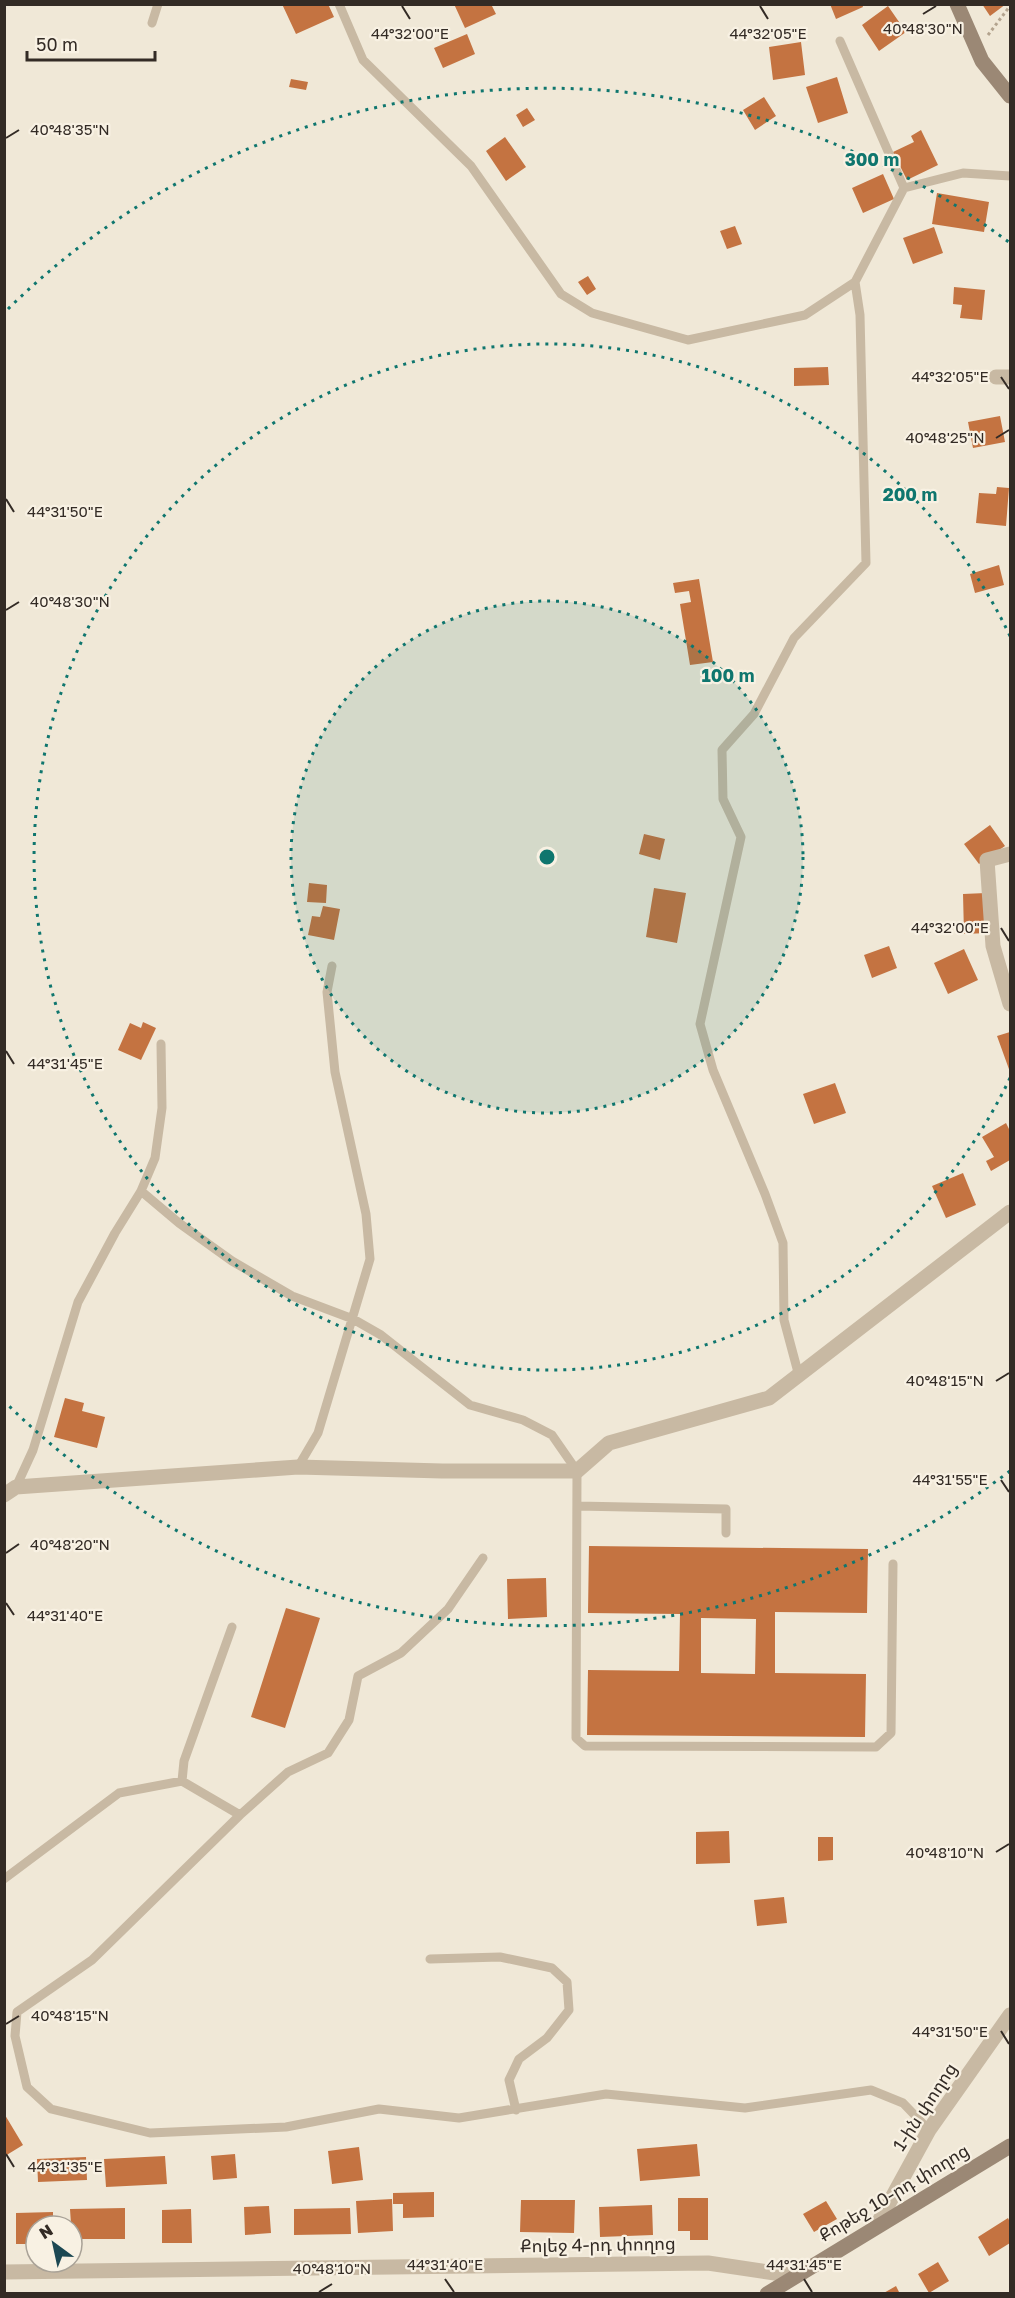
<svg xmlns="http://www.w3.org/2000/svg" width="1015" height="2298" viewBox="0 0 1015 2298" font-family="'Golos Text','Noto Sans Armenian',sans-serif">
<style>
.building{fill:#c47341;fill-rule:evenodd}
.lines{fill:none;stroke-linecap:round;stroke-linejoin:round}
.path{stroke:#b3a38e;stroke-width:3;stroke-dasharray:3 3;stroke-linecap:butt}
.lane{stroke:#c8b9a3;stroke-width:9}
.street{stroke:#c8b9a3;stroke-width:15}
.secondary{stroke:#9b8875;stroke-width:15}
.ticks{fill:none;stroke:#332b25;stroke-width:2}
.ring{fill:none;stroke:#0f766e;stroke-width:3;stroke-dasharray:3 6}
.labels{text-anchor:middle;stroke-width:4.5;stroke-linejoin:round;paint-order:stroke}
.street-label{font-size:18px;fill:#332b25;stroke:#f8f1e3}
.ticks-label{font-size:15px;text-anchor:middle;fill:#332b25;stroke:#f8f1e3;stroke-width:4.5;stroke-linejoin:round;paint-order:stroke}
.centre{fill:#0f766e;stroke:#f8f1e3;stroke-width:3}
.ring-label{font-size:18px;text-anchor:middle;font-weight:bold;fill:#0f766e;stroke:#f8f1e3;stroke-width:4.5;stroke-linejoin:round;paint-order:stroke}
</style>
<rect width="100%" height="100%" fill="#f0e8d7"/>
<path class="building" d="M282 4H328L334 17 296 34Z
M454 4H491L496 14 465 28Z
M830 4H862L863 7 836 19Z
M982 4H1006L990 16Z
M888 6 906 32 879 51 862 25Z
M467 34 475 54 443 68 434 48Z
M801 42 805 75 773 80 769 47Z
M837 77 848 113 818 123 806 87Z
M291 79 308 82 306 90 289 87Z
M764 97 776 116 755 130 743 110Z
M527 108 535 120 523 127 516 115Z
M921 130 938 165 907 180 893 152 914 142 911 136Z
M505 137 526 167 506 181 486 151Z
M883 174 894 199 863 213 852 188Z
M937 193 989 202 984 232 932 224Z
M735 226 742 244 727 249 720 231Z
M934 227 943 253 913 264 903 238Z
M588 276 596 289 587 295 578 282Z
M954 287 985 290 982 320 960 318 962 305 953 304Z
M828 367 829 385 794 386V368Z
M1000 416 1005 442 973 448 968 422Z
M997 487 1009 488 1006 526 976 523 979 493 996 494Z
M999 565 1004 585 975 593 970 574Z
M699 579 713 662 690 665 680 604 691 602 689 591 675 593 673 583Z
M990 825 1005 846 979 864 964 844Z
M644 834 665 839 660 860 639 854Z
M309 883 327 885 326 903 307 902Z
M654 888 686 893 677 943 646 937Z
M986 893 988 933 964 934 963 894Z
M323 906 340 909 334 940 308 935 312 916 320 917Z
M889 946 897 968 872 978 864 955Z
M964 949 978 980 948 994 934 963Z
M143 1022 156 1028 141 1060 118 1050 130 1023 141 1028Z
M1010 1032V1072L997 1036Z
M835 1083 846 1113 814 1124 803 1094Z
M1006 1123 1010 1131V1160L991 1171 986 1161 994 1157 982 1137Z
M963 1173 976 1205 946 1218 932 1186Z
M65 1398 84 1403 82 1411 105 1417 97 1448 54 1437Z
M589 1546 868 1549 867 1613 775 1612V1673L866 1674 865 1737 587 1735 588 1670 679 1671 680 1614 588 1613ZM701 1618 756 1619 755 1674 701 1673Z
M546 1578 547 1617 508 1619 507 1579Z
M286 1608 320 1618 285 1728 251 1717Z
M729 1831 730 1863 696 1864V1832Z
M818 1837H833V1860L818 1861Z
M784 1897 787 1923 757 1926 754 1900Z
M5 2115 23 2145 5 2156Z
M697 2144 700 2176 640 2181 637 2149Z
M359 2147 363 2180 332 2184 328 2151Z
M235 2154 237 2178 213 2180 211 2156Z
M165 2156 167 2184 106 2187 104 2159Z
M86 2157 87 2180 38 2182 37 2159Z
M434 2192V2217L403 2218V2204H393V2193Z
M678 2198H708V2240H690V2231H678Z
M392 2199 393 2231 358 2233 356 2201Z
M521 2200H575L574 2233 520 2232Z
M826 2201 837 2219 814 2232 803 2214Z
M652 2205 653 2235 600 2237 599 2207Z
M269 2206 271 2233 245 2235 244 2207Z
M125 2208V2239H72L70 2209Z
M350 2208 351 2234 294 2235V2209Z
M191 2209 192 2243H162V2210Z
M53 2212V2226H36V2244H16V2213Z
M1008 2218 1010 2222V2243L989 2256 978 2237Z
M938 2262 949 2281 929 2293 918 2274Z
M896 2286 900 2294H882Z"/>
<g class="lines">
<path class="path" d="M988 35 1010 6"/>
<path class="lane" d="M339 4 363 60 471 166 561 294 592 313 688 340 805 315 855 282 904 188 963 173 1010 176
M152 23 158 4
M840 41 904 188
M141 1191 179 1223 232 1261 292 1296 353 1319 381 1335 470 1405 523 1420 552 1435 577 1471 576 1738 585 1746 876 1747 891 1733 893 1564
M799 1376 784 1320 783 1243 765 1194 713 1070 700 1024 741 837 723 799 722 750 754 714 794 638 866 563 860 315 855 282
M298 1467 318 1433 370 1259 366 1214 335 1072 327 992 332 966
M16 1487 33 1450 78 1302 115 1233 141 1191 155 1158 162 1108 161 1044
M577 1506 726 1509V1533
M182 1781 184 1761 232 1627
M240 1815 288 1772 328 1753 349 1720 358 1676 401 1653 448 1609 483 1558
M4 1879 119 1793 182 1781 240 1815 92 1960 17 2012 15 2036 27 2087 51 2109 150 2133 286 2127 379 2109 459 2118 606 2094 745 2108 871 2090 903 2103 929 2130
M430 1959 500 1957 552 1968 567 1982 569 2010 547 2038 519 2059 509 2080 516 2110"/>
<path class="street" d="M996 377H1010
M1010 854 987 860 993 946 1010 1004
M4 1495 16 1487 298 1467 442 1471H577L609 1443 769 1398 1010 1212
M877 2225 929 2130 1010 2015
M4 2272 708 2263 795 2276"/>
<path class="secondary" d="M957 4 982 61 1010 96
M767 2294 1010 2146"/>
</g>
<path class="ticks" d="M402 6 410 19M760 6 768 19M923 14 936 6M6 138 19 130M1001 377 1009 389M996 438 1009 430M6 499 14 512M6 610 19 602M1001 928 1009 941M6 1051 14 1064M996 1381 1009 1373M1001 1480 1009 1492M6 1553 19 1544M6 1603 14 1615M996 1852 1009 1844M6 2024 19 2016M1001 2031 1009 2044M6 2154 14 2167M445 2279 454 2292M804 2279 812 2292M319 2292 332 2284"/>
<circle cx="547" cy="857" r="256" fill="#0f766e" fill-opacity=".12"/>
<g class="ring">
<circle cx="547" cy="857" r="256"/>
<path d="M1010 1078A513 513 0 1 1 1010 636"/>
<path d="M1010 1471A769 769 0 0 1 8 1405M8 309A769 769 0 0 1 1010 243"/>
</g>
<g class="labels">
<g class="street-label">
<text transform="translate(925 2107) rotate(-57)" y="6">1-ին փողոց</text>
<text transform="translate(894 2193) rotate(-31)" y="6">Քոթեջ 10-րդ փողոց</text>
<text transform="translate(598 2245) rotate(-1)" y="6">Քոլեջ 4-րդ փողոց</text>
</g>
</g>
<g class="ticks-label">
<text x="923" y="34">40°48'30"N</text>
<text x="410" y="39">44°32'00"E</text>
<text x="768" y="39">44°32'05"E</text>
<text x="70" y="135">40°48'35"N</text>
<text x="950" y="382">44°32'05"E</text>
<text x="945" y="443">40°48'25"N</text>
<text x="65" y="517">44°31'50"E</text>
<text x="70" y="607">40°48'30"N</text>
<text x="950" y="933">44°32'00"E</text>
<text x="65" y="1069">44°31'45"E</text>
<text x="945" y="1386">40°48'15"N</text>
<text x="950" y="1485">44°31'55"E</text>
<text x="70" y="1550">40°48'20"N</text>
<text x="65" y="1621">44°31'40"E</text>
<text x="945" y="1858">40°48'10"N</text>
<text x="70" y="2021">40°48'15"N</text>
<text x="950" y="2037">44°31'50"E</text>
<text x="65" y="2172">44°31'35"E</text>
<text x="445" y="2270">44°31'40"E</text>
<text x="804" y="2270">44°31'45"E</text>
<text x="332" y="2274">40°48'10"N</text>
</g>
<circle cx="547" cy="857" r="9" class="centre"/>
<g class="ring-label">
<text x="872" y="166">300 m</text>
<text x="910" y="501">200 m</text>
<text x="728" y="682">100 m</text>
</g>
<rect width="1015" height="2298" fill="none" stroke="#332b25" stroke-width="12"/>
<g transform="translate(54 2244) rotate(327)"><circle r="28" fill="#f8f1e3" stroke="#a9a297" stroke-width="1.5"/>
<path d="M0-4.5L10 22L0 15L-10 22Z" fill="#1c4853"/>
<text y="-9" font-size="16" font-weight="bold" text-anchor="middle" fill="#332b25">N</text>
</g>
<path d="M27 51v9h128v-9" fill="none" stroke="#332b25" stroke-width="3"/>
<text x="36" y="51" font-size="18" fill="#332b25" stroke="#f8f1e3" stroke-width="4.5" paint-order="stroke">50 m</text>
</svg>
